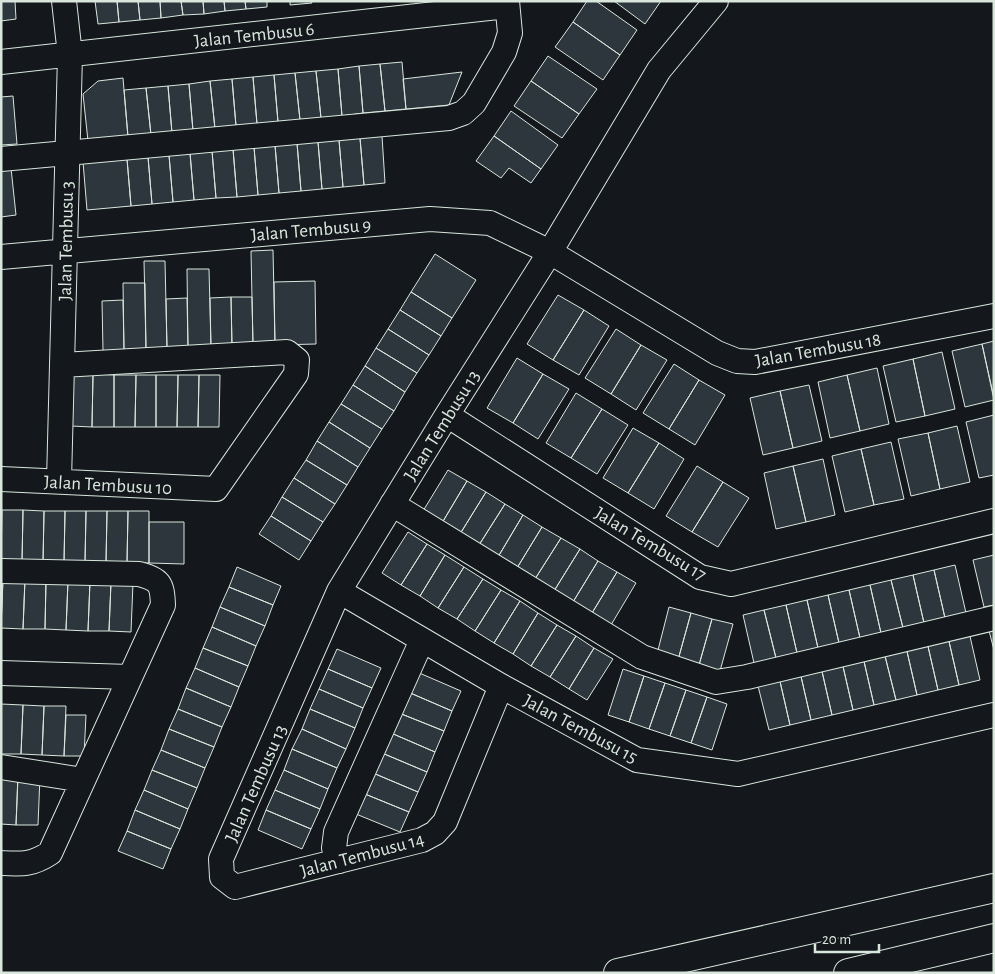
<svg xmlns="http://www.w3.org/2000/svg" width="995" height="974" viewBox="0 0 995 974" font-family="'Alegreya Sans',sans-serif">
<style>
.building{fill:#2c363c;stroke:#d8e6dc}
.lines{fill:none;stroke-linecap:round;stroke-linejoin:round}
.minor-casing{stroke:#d8e6dc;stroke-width:26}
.highway-casing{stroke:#d8e6dc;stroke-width:30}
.minor{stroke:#14181c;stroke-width:24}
.highway{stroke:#14181c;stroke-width:28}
.labels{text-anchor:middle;stroke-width:4;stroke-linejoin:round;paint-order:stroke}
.street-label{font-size:19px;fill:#d8e6dc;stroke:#14181c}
</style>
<rect width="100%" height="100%" fill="#14181c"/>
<path class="building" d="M1 1H15L16 19 1 21Z
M95 1H117L119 22 98 24Z
M117 1H138L140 20 119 22Z
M138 1H160L161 18 140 20Z
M160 1H181L183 15 161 18Z
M181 1H203L204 14 183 15Z
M203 1H224L225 11 204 14Z
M224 1H245L246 9 225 11Z
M245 1H267V7L246 9Z
M290 1H311L312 3 290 5Z
M587 1H596L637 30 620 55 573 22Z
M614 1H661L645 24Z
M573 22 620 55 603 80 555 47Z
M548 56 597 89 579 114 531 81Z
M402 62 406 109 385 111 380 64Z
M380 64 385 111 363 113 359 66Z
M359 66 363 113 342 116 338 69Z
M338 69 342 116 321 118 316 71Z
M316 71 321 118 300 120 295 73Z
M462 72 449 105 406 109 403 79Z
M295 73 300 120 278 122 274 75Z
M274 75 278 122 257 124 253 77Z
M253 77 257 124 236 126 232 79Z
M123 78 128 137 88 141 83 94 98 81Z
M232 79 236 126 215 129 210 81Z
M210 81 215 129 193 131 189 84Z
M531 81 579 114 562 138 514 106Z
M189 84 193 131 172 133 168 86Z
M168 86 172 133 151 135 146 88Z
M146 88 151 135 128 137 124 90Z
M13 96 17 144 1 145V97Z
M511 111 558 145 541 169 494 136Z
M382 136 385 183 364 185 360 138Z
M494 136 541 169 531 183 509 168 501 178 476 161Z
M360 138 364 185 343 187 339 140Z
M339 140 343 187 322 189 318 142Z
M318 142 322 189 301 191 297 143Z
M297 143 301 191 279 193 275 145Z
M275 145 279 193 258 195 254 147Z
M254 147 258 195 237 197 233 149Z
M233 149 237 197 216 198 212 151Z
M212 151 216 198 194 200 190 153Z
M190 153 194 200 173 202 169 155Z
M169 155 173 202 152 204 148 157Z
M148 157 152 204 131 206 127 159Z
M127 159 131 206 87 210 83 162Z
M11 168 16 215 1 217V169Z
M273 250 275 345 253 346 251 251Z
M435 254 476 280 452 318 411 292Z
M144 261H165L167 349H146Z
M187 269H209L211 348H188Z
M315 281 316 344 275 345 274 282Z
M123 283H145L146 349 124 350Z
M411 292 452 318 441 336 400 310Z
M558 295 584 310 553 360 527 344Z
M231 297 232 347 211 348 210 298Z
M231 297H252L253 346 232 347Z
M187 298 188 348 167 349 166 299Z
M123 300 124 350 103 351 102 301Z
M400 310 441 336 429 355 388 329Z
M584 310 609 326 579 375 553 360Z
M388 329 429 355 417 373 376 348Z
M616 329 641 345 611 394 585 378Z
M994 341V398L982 344Z
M982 344 994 400 965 407 952 351Z
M641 345 667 360 636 410 611 394Z
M376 348 417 373 405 392 365 366Z
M942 352 955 409 925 416 913 359Z
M517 358 543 374 513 423 487 408Z
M913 359 925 416 896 422 883 366Z
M674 364 699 380 669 429 643 413Z
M365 366 405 392 394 411 353 385Z
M877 368 889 424 860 431 847 375Z
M72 374H93L92 427 71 426Z
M93 374 114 375V427H92Z
M543 374 569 389 538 439 513 423Z
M114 375H136L135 427H114Z
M136 375H156V427H135Z
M156 375H178L177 427H156Z
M178 375H199L198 427H177Z
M199 375H220L219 427H198Z
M847 375 860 431 830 438 818 382Z
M699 380 725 395 695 445 669 429Z
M353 385 394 411 382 429 341 404Z
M809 385 822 441 793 448 780 391Z
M780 391 793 448 763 455 750 398Z
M576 393 602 409 571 458 546 443Z
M341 404 382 429 370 448 329 422Z
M602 409 628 425 597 474 571 458Z
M994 415V475L979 478 966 422Z
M329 422 370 448 358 467 317 441Z
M957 426 970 482 940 489 928 433Z
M633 428 659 443 628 493 603 478Z
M928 433 940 489 911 496 898 439Z
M317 441 358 467 347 485 306 460Z
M891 442 904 499 874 505 861 449Z
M659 443 684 459 654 509 628 493Z
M861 449 874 505 845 512 832 456Z
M823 459 835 515 806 522 793 466Z
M306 460 347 485 335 504 294 478Z
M697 466 723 482 692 532 666 516Z
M793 466 806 522 776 529 764 473Z
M448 470 467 481 442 523 423 511Z
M294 478 335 504 323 522 282 497Z
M467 481 486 492 460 534 442 523Z
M723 482 749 498 718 547 692 532Z
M486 492 505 504 479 545 460 534Z
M282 497 323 522 311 541 271 516Z
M505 504 523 515 498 557 479 545Z
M2 510H23L22 562H1Z
M23 510 44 511 43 563 22 562Z
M44 511H65L64 563H43Z
M65 511H86L85 563H64Z
M86 511H107L106 563H85Z
M107 511H128L127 563H106Z
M128 511H149V563H127Z
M523 515 542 527 517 568 498 557Z
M271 516 311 541 299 560 259 534Z
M149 522H184V564L149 563Z
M542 527 561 538 535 579 517 568Z
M408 532 427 544 401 585 382 573Z
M561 538 580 549 554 591 535 579Z
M427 544 445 555 420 596 401 585Z
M580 549 598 561 573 602 554 591Z
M445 555 464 567 438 608 420 596Z
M994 555V605L984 607 973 560Z
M598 561 617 572 592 613 573 602Z
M955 565 966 613 945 618 934 570Z
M237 567 281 586 273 605 229 587Z
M464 567 483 579 457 619 438 608Z
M934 570 945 618 924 623 913 575Z
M617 572 636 583 611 625 592 613Z
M913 575 924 623 903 628 891 580Z
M1 579H3L1 628Z
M3 579H25L23 629 1 628Z
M25 579 46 580 45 629H23Z
M483 579 501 590 475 631 457 619Z
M46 580 68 581 66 630 45 629Z
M891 580 903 628 881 633 870 585Z
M68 581H90L88 631 66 630Z
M90 581 111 582 109 631H88Z
M111 582 133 583 131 632 109 631Z
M870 585 881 633 860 638 849 590Z
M229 587 273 605 265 626 220 607Z
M501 590 520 601 494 643 475 631Z
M849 590 860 638 839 643 828 595Z
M828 595 839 643 818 648 807 600Z
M807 600 818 648 797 653 786 605Z
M520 601 538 613 513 654 494 643Z
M786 605 797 653 776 658 764 610Z
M220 607 265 626 256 646 212 627Z
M669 607 691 613 678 660 657 654Z
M764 610 776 658 754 663 743 615Z
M538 613 557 625 531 666 513 654Z
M691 613 712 619 699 665 678 660Z
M712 619 733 624 720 671 699 665Z
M557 625 576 636 550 677 531 666Z
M994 626V650L988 627Z
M212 627 256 646 248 666 203 648Z
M969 632 980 680 959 685 948 637Z
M576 636 594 648 569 689 550 677Z
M948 637 959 685 938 690 927 642Z
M927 642 938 690 917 695 906 647Z
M906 647 917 695 896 700 884 652Z
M203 648 248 666 239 687 195 668Z
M594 648 613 659 587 700 569 689Z
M337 649 381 668 372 688 328 669Z
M884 652 896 700 874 705 863 657Z
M863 657 874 705 853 710 842 662Z
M842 662 853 710 832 715 821 667Z
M821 667 832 715 811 720 800 672Z
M195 668 239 687 231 707 186 688Z
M328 669 372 688 363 708 319 689Z
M623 669 644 676 629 722 608 715Z
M417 672 461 691 452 711 408 692Z
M800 672 811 720 790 725 779 677Z
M644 676 665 683 649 729 629 722Z
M779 677 790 725 769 730 757 682Z
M665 683 686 690 670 736 649 729Z
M186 688 231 707 222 727 178 709Z
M319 689 363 708 355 728 310 709Z
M686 690 707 697 691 743 670 736Z
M408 692 452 711 444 731 399 713Z
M707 697 727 704 712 750 691 743Z
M1 704 23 705 21 754H1Z
M23 705 44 706 42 755 21 754Z
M44 706H66L64 756 42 755Z
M178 709 222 727 214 747 169 729Z
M310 709 355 728 346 749 302 729Z
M399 713 444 731 435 752 391 733Z
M66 715H86L84 756H64Z
M169 729 214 747 205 768 161 750Z
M302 729 346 749 337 768 292 749Z
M391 733 435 752 427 772 382 753Z
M292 749 337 768 328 789 284 770Z
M161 750 205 768 197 788 152 770Z
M382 753 427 772 418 792 373 773Z
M152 770 197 788 188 809 144 790Z
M284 770 328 789 320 809 275 790Z
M373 773 418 792 409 812 365 794Z
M1 775H18L16 825 1 824Z
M18 775 40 776 38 825H16Z
M144 790 188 809 180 829 135 810Z
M275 790 320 809 311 829 266 810Z
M365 794 409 812 400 832 356 814Z
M135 810 180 829 171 849 127 831Z
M266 810 311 829 302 849 258 830Z
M127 831 171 849 163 869 118 851Z"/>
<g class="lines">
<g class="minor-casing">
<path id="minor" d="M1 62 507 6
M1 159 449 118 463 113 474 103 504 52 510 33 507 1
M1 257 430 219 490 223 550 252 717 353 737 361 755 362 994 316
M447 415 700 577 731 584 994 521
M1 479 216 489 296 374 297 360 287 352 62 365
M59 481 70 55 64 1
M392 504 642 657 716 682 747 677 994 618
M1 571 139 574C160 580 162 583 163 605L50 853C32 865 22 864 1 863
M339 591 501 686 637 760 738 774 994 715
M1 673 130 677
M501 686 445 822 435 833 422 840 235 887 222 877 221 859 339 591 447 415 550 252 659 70 716 1
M1 767 83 780
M339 861 334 848 336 832 422 640"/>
</g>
<g class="highway-casing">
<path id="highway" d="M618 973 994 888
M848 973 994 938"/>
</g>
<use href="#minor" class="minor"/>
<use href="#highway" class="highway"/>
</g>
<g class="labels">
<g class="street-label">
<text transform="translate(254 34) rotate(-6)" y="7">Jalan Tembusu 6</text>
<text transform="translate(311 229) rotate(-5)" y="7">Jalan Tembusu 9</text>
<text transform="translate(65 241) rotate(-89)" y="7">Jalan Tembusu 3</text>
<text transform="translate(818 349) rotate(-10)" y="7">Jalan Tembusu 18</text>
<text transform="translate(441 425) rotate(-58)" y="7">Jalan Tembusu 13</text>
<text transform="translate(108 484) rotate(3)" y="7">Jalan Tembusu 10</text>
<text transform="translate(651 543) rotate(31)" y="7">Jalan Tembusu 17</text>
<text transform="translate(581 728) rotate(28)" y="7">Jalan Tembusu 15</text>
<text transform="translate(255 783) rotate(-66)" y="7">Jalan Tembusu 13</text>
<text transform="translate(362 854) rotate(-15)" y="7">Jalan Tembusu 14</text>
</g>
</g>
<rect width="995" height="974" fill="none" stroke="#d8e6dc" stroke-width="5"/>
<path d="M815 944v8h64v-8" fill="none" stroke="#d8e6dc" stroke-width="2.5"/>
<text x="822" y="944" font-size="15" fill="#d8e6dc" stroke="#14181c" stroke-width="4" paint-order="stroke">20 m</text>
</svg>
